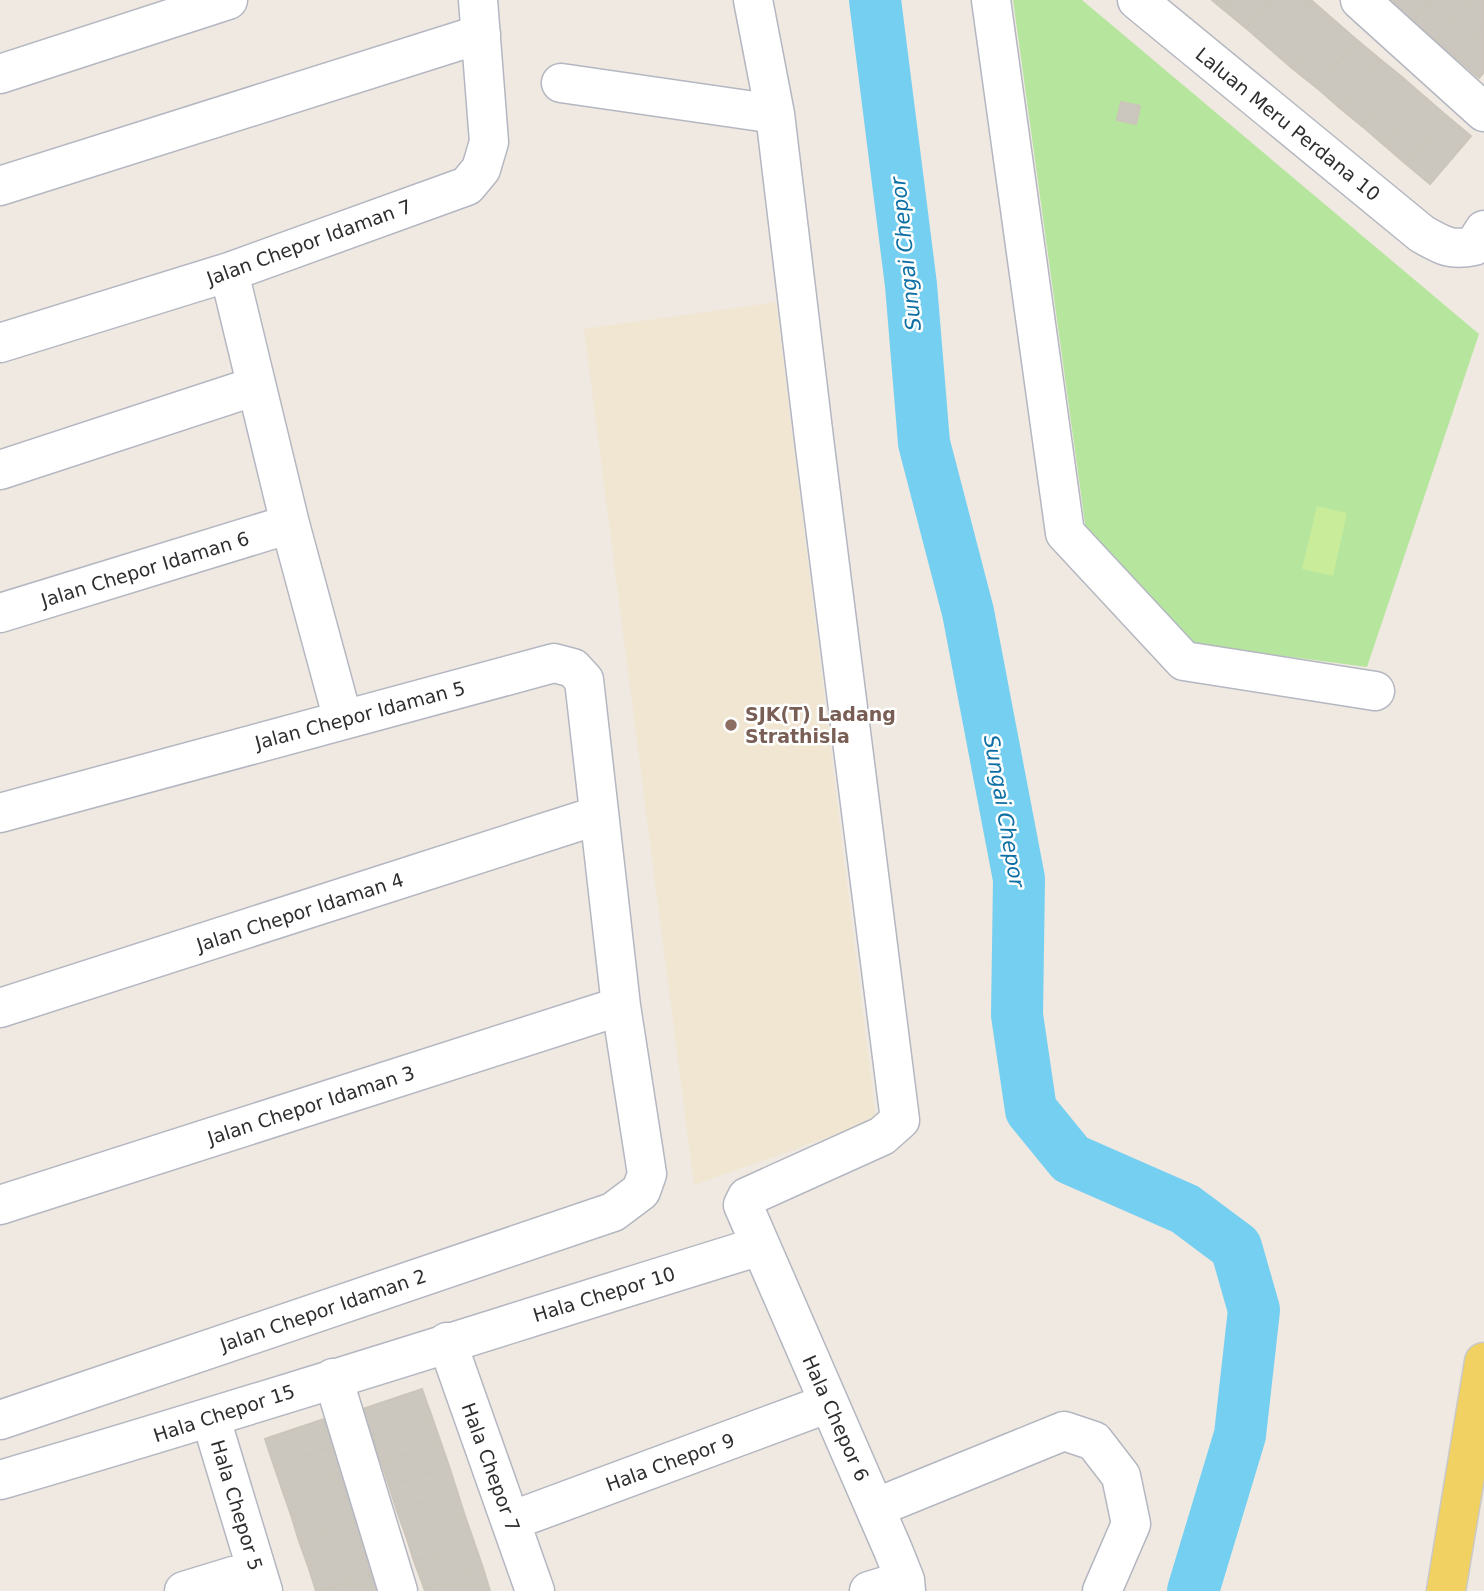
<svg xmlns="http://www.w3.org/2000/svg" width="1484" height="1591" viewBox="0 0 1484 1591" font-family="'DejaVu Sans',sans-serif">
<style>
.education{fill:#f0e6d1}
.green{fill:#b6e59e}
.pitch{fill:#c9ec9a}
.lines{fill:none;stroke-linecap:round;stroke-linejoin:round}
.river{stroke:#75cff0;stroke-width:52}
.building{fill:#cbc7bf;stroke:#cbc5ba;stroke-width:2}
.minor-casing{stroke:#b4b7c1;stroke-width:41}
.major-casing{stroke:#c9c9c9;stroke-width:41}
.minor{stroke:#fff;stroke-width:38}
.major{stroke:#f2d163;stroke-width:38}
.education-dot{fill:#8d6e63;stroke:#fff;stroke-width:2.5}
.labels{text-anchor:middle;stroke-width:5;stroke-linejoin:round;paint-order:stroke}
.street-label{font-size:19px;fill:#2e2e2e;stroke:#fff}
.education-label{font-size:19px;font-weight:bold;fill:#785e54;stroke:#fff;text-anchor:start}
.water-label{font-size:21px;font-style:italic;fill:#0d6fa3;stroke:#fff}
</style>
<rect width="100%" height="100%" fill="#efe9e1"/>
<path class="education" d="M776 302 876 1120 694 1185 584 329Z"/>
<path class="green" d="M1013 0H1082L1479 334 1367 667 1185 643 1088 545Z"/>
<path class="pitch" d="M1317 506 1347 513 1333 576 1302 569Z"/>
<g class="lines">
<path class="river" d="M875 0 911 285 924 443 968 612 1019 879 1017 1015 1031 1110 1071 1159 1185 1209 1236 1247 1254 1310 1240 1435 1193 1591"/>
</g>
<path class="building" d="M1212 0H1233L1224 10Z
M1233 0H1271L1246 28 1224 10Z
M1271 0H1311L1270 49 1246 28Z
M1311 0 1334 20 1292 68 1270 49Z
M1391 0H1431L1413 21 1389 2Z
M1431 0H1469L1435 40 1413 21Z
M1469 0H1484V27L1457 59 1435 40Z
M1334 20 1357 40 1317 88 1292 68Z
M1484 27V72L1479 78 1457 59Z
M1357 40 1381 60 1340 108 1317 88Z
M1381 60 1403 78 1362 126 1340 108Z
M1403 78 1425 97 1384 145 1362 126Z
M1425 97 1447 116 1406 164 1384 145Z
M1121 102 1140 106 1136 124 1117 120Z
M1447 116 1471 136 1430 184 1406 164Z
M422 1389 432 1417 372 1436 363 1409Z
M432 1417 441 1443 381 1462 372 1436Z
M324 1419 334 1446 274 1466 265 1439Z
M441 1443 449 1466 389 1486 381 1462Z
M334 1446 342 1472 283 1492 274 1466Z
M449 1466 457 1491 397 1511 389 1486Z
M342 1472 350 1496 291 1515 283 1492Z
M457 1491 465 1516 406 1536 397 1511Z
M350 1496 359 1521 299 1541 291 1515Z
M465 1516 474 1542 414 1561 406 1536Z
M359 1521 367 1546 308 1566 299 1541Z
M474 1542 483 1568 424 1588 414 1561Z
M367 1546 376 1572 316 1591 308 1566Z
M483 1568 490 1591H425L424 1588Z
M376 1572 383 1591H318Z"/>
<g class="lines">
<g class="minor-casing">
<path id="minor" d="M753 0 775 114 815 447 900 1120 882 1136 747 1197 743 1205 893 1550 905 1580 906 1591
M991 0 1065 533 1184 661 1375 691
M1137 0 1422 234C1443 246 1451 251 1474 246L1484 230
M1360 0 1484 112
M0 74 228 0
M561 83 775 114
M0 186 481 34
M229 272 290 524 343 720
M0 343 229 272 467 186 481 169 489 142 478 0
M0 470 256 386
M0 613 290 524
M0 813 554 663 573 668 584 680 621 1006 647 1174 641 1191 613 1212 0 1420
M0 1008 599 815
M0 1205 621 1006
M447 1342 535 1591
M333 1378 398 1591
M211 1419 263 1591
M0 1480C255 1406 507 1324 760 1246
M875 1508 1064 1431 1094 1441 1121 1476 1131 1524 1102 1591
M511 1521 829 1403
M184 1591 256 1569
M869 1591 905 1580"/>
</g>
<g class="major-casing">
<path id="major" d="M1446 1591 1484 1362"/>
</g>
<use href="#minor" class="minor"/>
<use href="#major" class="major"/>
</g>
<circle class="education-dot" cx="731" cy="725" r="7"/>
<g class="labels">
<g class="street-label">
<text transform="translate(1288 124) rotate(39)" y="7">Laluan Meru Perdana 10</text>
<text transform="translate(309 242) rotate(-20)" y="7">Jalan Chepor Idaman 7</text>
<text transform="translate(145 569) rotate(-17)" y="7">Jalan Chepor Idaman 6</text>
<text transform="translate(360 715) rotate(-15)" y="7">Jalan Chepor Idaman 5</text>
<text transform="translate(300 912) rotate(-18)" y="7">Jalan Chepor Idaman 4</text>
<text transform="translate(311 1105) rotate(-18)" y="7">Jalan Chepor Idaman 3</text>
<text transform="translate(604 1294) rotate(-17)" y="7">Hala Chepor 10</text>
<text transform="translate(323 1310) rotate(-19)" y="7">Jalan Chepor Idaman 2</text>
<text transform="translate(224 1413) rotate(-18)" y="7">Hala Chepor 15</text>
<text transform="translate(836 1418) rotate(66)" y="7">Hala Chepor 6</text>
<text transform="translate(670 1462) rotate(-20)" y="7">Hala Chepor 9</text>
<text transform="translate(491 1467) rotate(70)" y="7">Hala Chepor 7</text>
<text transform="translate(237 1505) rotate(73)" y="7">Hala Chepor 5</text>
</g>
<g class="education-label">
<text x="745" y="721">SJK(T) Ladang<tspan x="745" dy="22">Strathisla</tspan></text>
</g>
<g class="water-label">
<text transform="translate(906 254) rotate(-96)" y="7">Sungai Chepor</text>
<text transform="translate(1004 811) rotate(80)" y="7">Sungai Chepor</text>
</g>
</g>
</svg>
